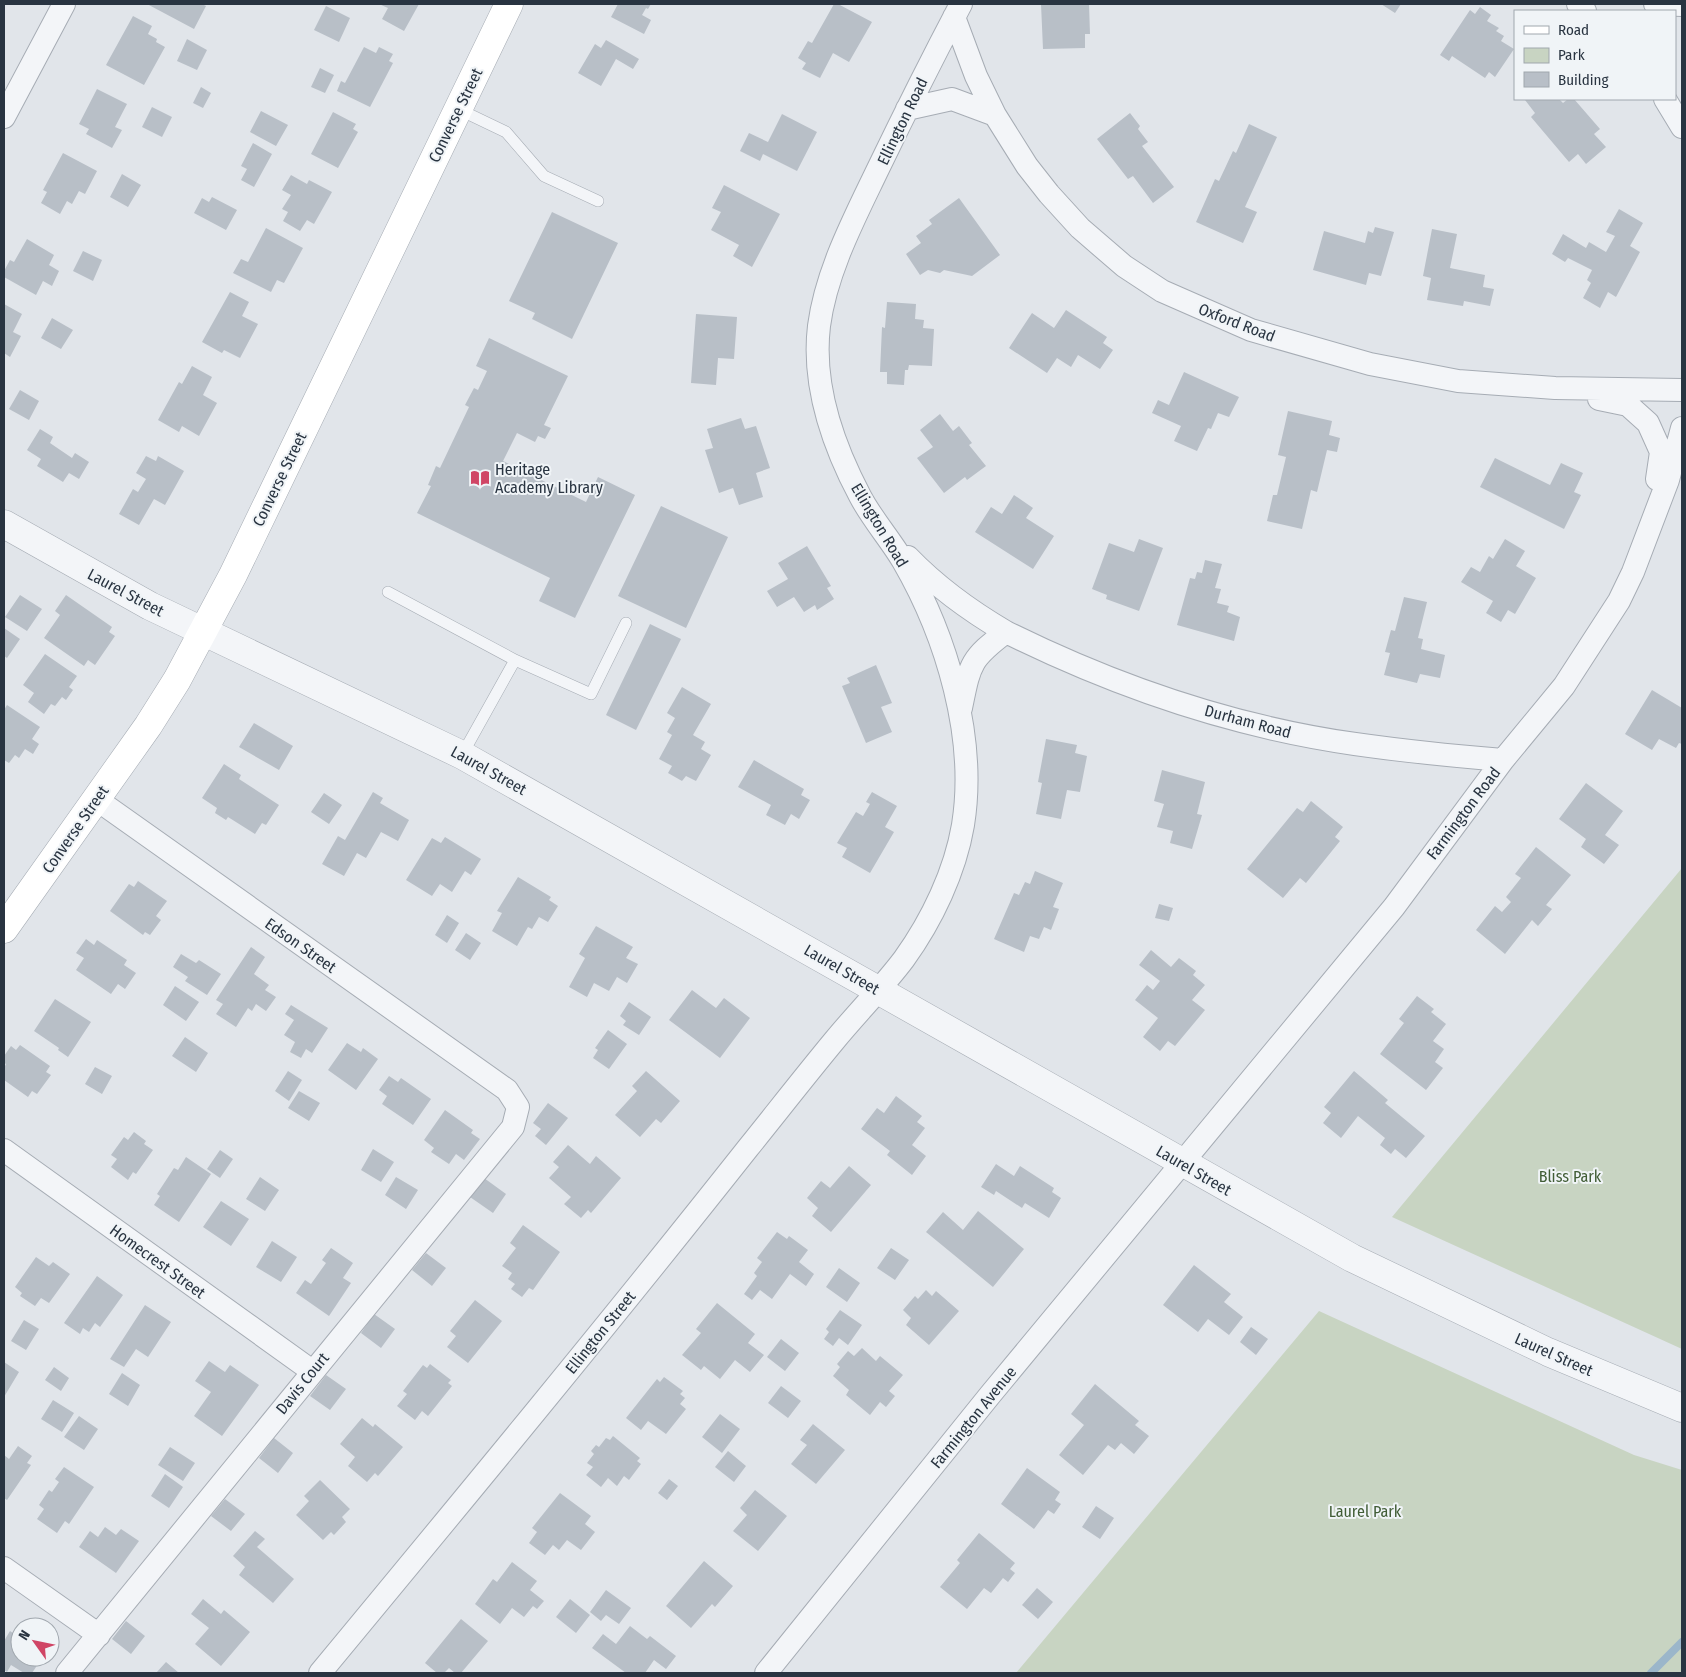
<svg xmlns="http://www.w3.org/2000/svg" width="1686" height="1677" viewBox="0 0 1686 1677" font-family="'Fira Sans Condensed',sans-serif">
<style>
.green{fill:#c8d4c2}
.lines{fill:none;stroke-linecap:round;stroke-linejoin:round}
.stream{stroke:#9bb6ca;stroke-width:8}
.building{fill:#b8bfc7}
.service-casing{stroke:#a6acb4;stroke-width:12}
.minor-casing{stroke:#a6acb4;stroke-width:24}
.tertiary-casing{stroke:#a6acb4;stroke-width:29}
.secondary-casing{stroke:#a6acb4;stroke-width:29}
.service{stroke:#f3f5f8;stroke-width:11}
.minor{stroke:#f3f5f8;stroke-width:22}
.tertiary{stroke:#f3f5f8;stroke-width:28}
.secondary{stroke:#fff;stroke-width:28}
.labels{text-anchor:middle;stroke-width:4;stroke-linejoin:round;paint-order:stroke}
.street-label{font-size:16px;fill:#293441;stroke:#f0f4f7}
.poi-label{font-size:16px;fill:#293441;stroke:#f0f4f7;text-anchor:start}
.park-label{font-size:16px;fill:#415d36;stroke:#f0f4f7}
</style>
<rect width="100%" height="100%" fill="#e1e5ea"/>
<path class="green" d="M1682 868V1349L1392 1217Z
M1319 1311 1634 1455 1682 1470V1673H1016Z"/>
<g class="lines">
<path class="stream" d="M1651 1673 1682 1642"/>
</g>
<path class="building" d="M147 4H202L206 6 194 29Z
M379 4H419L404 31 382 19 388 8Z
M618 4H651L648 9 646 8 642 15 651 20 644 34 611 17Z
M834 4H838L872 22 849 62 833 53 820 78 802 69 806 63 798 58 808 41 812 43Z
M1041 4H1089L1090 34H1085V48L1043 49Z
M1381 4H1401L1395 13Z
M326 6 350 18 339 42 314 30Z
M1480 7 1491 15 1487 21 1499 28 1496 31 1504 36 1501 41 1514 49 1495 77 1489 72 1485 78 1452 56 1449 61 1440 55 1470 10 1475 14Z
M133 16 152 26 148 34 157 39 156 42 165 47 144 85 106 65Z
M187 39 207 50 197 70 177 61Z
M606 40 639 59 633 69 616 59 601 86 578 73 595 44 601 48Z
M364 47 376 53 379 47 393 54 389 61 393 63 370 107 337 91 341 81 345 83Z
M320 68 334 75 325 93 311 87Z
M201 87 211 93 203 108 193 103Z
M97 89 127 104 115 127 122 130 112 148 86 134 89 129 79 124Z
M1527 99H1559L1563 103 1568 99H1574L1600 129 1594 134 1606 147 1586 164 1578 154 1569 162 1531 117 1535 113 1525 100Z
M152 107 172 117 162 137 142 127Z
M261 111 288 125 276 146 250 132Z
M333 112 356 124 353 129 358 132 338 168 311 154Z
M1130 113 1140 126 1138 129 1148 142 1142 146 1174 187 1153 203 1133 176 1128 179 1097 139Z
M782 114 817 132 797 171 763 154 760 161 740 151 749 133 768 142Z
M1249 124 1277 137 1245 207 1257 212 1243 243 1196 222 1215 179 1219 181 1233 151 1236 153Z
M253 143 272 154 254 187 241 180 247 169 241 166Z
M63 153 97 171 85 194 79 191 72 204 67 201 60 214 41 203 47 192 43 190Z
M122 174 141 185 128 207 110 197Z
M291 175 307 184 309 180 332 192 314 224 307 220 300 231 283 221 288 212 282 209 291 195 282 190Z
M724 185 780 214 752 267 733 256 739 245 711 230 721 212 712 208Z
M212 197 237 210 226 230 194 213 202 198 209 202Z
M959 198 1000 255 972 276 944 270 940 273 928 270 920 275 906 254 921 243 916 236 932 224 929 220Z
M1619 209 1643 223 1630 246 1640 252 1616 297 1608 292 1600 308 1583 298 1591 283 1587 280 1592 270 1568 258 1565 262 1552 254 1563 234 1586 248 1589 242 1606 252 1615 236 1606 232Z
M552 212 618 243 572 339 532 319 535 313 509 301Z
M1375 227 1394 232 1381 276 1369 273 1366 285 1313 270 1324 231 1365 243 1368 231 1373 233Z
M266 228 303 248 284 283 277 280 271 292 233 273 241 259 248 262Z
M1432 229 1457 234 1450 268 1485 275 1483 287 1494 289 1490 306 1464 301 1463 306 1427 300 1431 278 1423 276Z
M27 239 54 255 49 265 59 271 52 286 43 281 36 295 4 277V271L10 260 14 262Z
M83 251 102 260 93 281 73 271Z
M230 292 249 302 242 316 258 324 240 358 224 350 222 353 202 342Z
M887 302 916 304 915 319 924 320 923 328 934 329 932 366 909 365 908 370H905L904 385 887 384V372H880L882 327 885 328Z
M4 304 22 314 13 332 21 336 10 357 4 353Z
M1066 310 1107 337 1103 343 1113 350 1100 369 1078 355 1071 367 1057 358 1047 373 1009 348 1032 313 1054 328Z
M696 314 737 317 734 359 718 358 716 385 691 383Z
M52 318 73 330 61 349 41 338Z
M489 338 568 376 544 425 551 428 545 439 538 436 535 442 517 433 503 461 586 502 598 477 635 495 575 618 539 601 550 578 417 513 431 486 428 485 436 466 440 468 469 407 465 405 474 388 478 390 487 371 476 366Z
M192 366 212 377 203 395 217 403 199 436 182 426 179 432 158 420 179 382 182 384Z
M1184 372 1239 397 1229 417 1218 413 1211 429 1208 428 1197 451 1174 441 1181 426 1152 413 1158 400 1169 405Z
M20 390 39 401 29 420 9 409Z
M1288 411 1332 421 1329 435 1340 438 1337 452 1327 450 1317 492 1311 490 1302 529 1267 521 1273 495H1277L1286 457 1278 455Z
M940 414 953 431 959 426 972 443 969 445 986 466 967 480 965 477 944 493 917 458 933 447 920 430Z
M741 418 745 429 756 426 770 468 756 473 763 497 739 505 733 488 719 493 705 450 713 448 707 429Z
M40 429 53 437 50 443 72 458 75 453 89 462 79 479 69 473 63 482 37 466 41 459 27 450Z
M146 456 156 461 158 456 184 471 165 505 154 499 139 525 119 514 133 489 138 492 146 479 136 473Z
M1495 458 1550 485 1561 463 1583 473 1574 492 1581 495 1564 529 1480 487Z
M1014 495 1033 508 1026 518 1054 536 1033 569 975 532 991 507 1002 514Z
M661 506 728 537 686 628 618 596Z
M1139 539 1163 548 1139 611 1106 599 1107 595 1092 589 1109 543 1134 552Z
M1505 539 1525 551 1516 566 1536 578 1515 614 1508 610 1501 622 1486 613 1493 601 1461 582 1471 567 1480 572 1489 556 1493 559Z
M807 546 831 586 827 588 834 599 817 610 815 605 804 612 794 597 777 607 767 591 788 579 778 563Z
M1205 560 1222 564 1215 588 1221 589 1217 603 1229 606 1227 612 1240 617 1234 641 1177 625 1190 578 1195 579 1197 572 1202 573Z
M20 595 42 609 27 631 5 617Z
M66 595 112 627 109 632 115 636 95 665 88 660 84 666 44 638 60 615 55 611Z
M1404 597 1427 602 1418 638 1423 639 1421 649 1445 655 1440 678 1420 674 1417 683 1384 675 1390 653 1385 652 1391 630 1395 631Z
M650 624 681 639 636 730 606 715Z
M4 628 20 639 7 658 4 656Z
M45 654 77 676 69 687 73 690 66 700 62 697 55 706 51 704 44 714 28 702 34 693 23 685Z
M876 665 892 703 881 707 892 732 866 743 842 686 850 683 847 678Z
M682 687 711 704 693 735 705 742 701 749 711 755 696 781 686 776 682 781 668 773 672 766 659 759 672 735 667 732 675 718 667 713Z
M1652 690 1682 708V744L1679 743 1676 748 1659 739 1652 750 1625 734Z
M7 705 40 727 32 739 39 744 33 754 25 749 19 758 15 755 9 763 4 760V710Z
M254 723 293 746 279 770 239 747Z
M1046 739 1077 745 1075 753 1087 756 1080 792 1067 790 1061 819 1036 814 1042 783 1038 782Z
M754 760 804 789 801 795 810 800 799 819 791 814 785 825 766 815 771 805 738 787Z
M224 764 241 775 239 779 279 805 266 825 262 823 255 834 228 817 226 820 215 813 217 808 202 798Z
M1162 770 1205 782 1197 814 1202 815 1192 849 1170 843 1173 831 1157 827 1164 804 1154 801Z
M1586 783 1623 811 1605 835 1619 845 1604 864 1581 847 1586 839 1559 819Z
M373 792 383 798 380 803 409 820 398 841 381 832 366 858 357 853 344 876 322 864 338 836 345 840Z
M872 792 897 806 885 827 894 832 870 873 842 857 847 848 837 843 856 812 863 816 870 804 866 802Z
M324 793 342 805 329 824 311 812Z
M1311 801 1343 827 1335 837 1340 841 1306 883 1300 878 1283 898 1247 869 1297 808 1303 812Z
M445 837 481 859 471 875 465 871 452 892 440 884 432 896 406 880 432 838 441 843Z
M1536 847 1571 875 1546 905 1552 909 1538 926 1532 920 1505 954 1476 930 1495 906 1502 912 1511 902 1506 897 1521 878 1515 874Z
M1035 871 1063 883 1053 907 1059 909 1051 930 1044 927 1039 939 1030 936 1024 952 994 939 1014 893 1019 895 1025 882 1030 884Z
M518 877 551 897 549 900 558 906 548 922 539 917 532 929 528 927 517 946 492 931 502 913 497 911Z
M138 881 167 901 156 916 161 920 150 935 145 932 143 935 110 911 129 884 134 887Z
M1159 904 1173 908 1169 921 1155 918Z
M447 915 459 923 447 943 435 935Z
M596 926 633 947 626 958 638 964 627 983 617 977 609 991 594 983 587 997 569 987 585 958 579 954Z
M466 933 481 943 470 960 455 950Z
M86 939 94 945 97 940 127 960 124 965 136 973 125 989 118 984 111 994 76 970 84 958 76 953Z
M251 947 265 957 254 974 269 985 265 990 276 997 266 1011 256 1004 252 1011 248 1008 236 1027 216 1014 223 1004 216 1000Z
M1151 950 1171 967 1179 958 1196 971 1193 975 1205 985 1192 1000 1205 1010 1175 1046 1168 1041 1160 1051 1143 1037 1158 1018 1135 1000 1147 985 1153 990 1160 981 1139 965Z
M181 954 196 963 199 960 221 974 207 995 185 981 188 977 173 967Z
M175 986 199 1002 186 1021 163 1005Z
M692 990 716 1008 724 998 750 1018 720 1058 669 1020Z
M1417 996 1434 1009 1431 1012 1446 1024 1433 1041 1444 1049 1435 1062 1443 1068 1426 1090 1380 1054 1404 1023 1399 1019Z
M55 999 91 1022 68 1057 58 1050 59 1048 34 1031Z
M629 1002 651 1017 639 1035 623 1025 626 1021 620 1016Z
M291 1005 328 1028 312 1053 306 1049 301 1058 290 1052 295 1042 284 1035 294 1020 285 1014Z
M608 1030 627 1044 609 1069 593 1058 598 1050 595 1048Z
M185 1037 208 1053 196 1072 172 1056Z
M347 1043 361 1052 363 1048 378 1059 356 1090 328 1070Z
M20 1045 50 1066 46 1072 51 1075 37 1094 32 1091 28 1097 4 1080V1068L6 1064 4 1063V1056L11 1046 16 1050Z
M95 1067 112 1076 102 1094 85 1084Z
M288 1071 302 1080 289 1101 275 1091Z
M646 1071 680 1101 661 1123 656 1119 640 1137 615 1115 637 1091 632 1086Z
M1354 1071 1388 1100 1385 1103 1425 1136 1406 1158 1395 1149 1391 1154 1380 1145 1385 1138 1358 1116 1341 1138 1323 1123 1331 1113 1324 1107Z
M389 1076 398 1082 401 1078 431 1099 413 1125 382 1104 387 1096 379 1090Z
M299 1091 320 1103 309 1121 288 1108Z
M896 1096 922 1116 917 1122 925 1128 912 1145 926 1156 912 1175 887 1155 890 1151 861 1129 877 1108 884 1113Z
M548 1103 568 1118 546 1145 535 1136 541 1129 533 1123Z
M445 1110 473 1130 471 1133 480 1139 464 1160 456 1154 449 1164 431 1152 434 1148 424 1140Z
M134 1132 146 1141 144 1144 153 1150 136 1174 133 1172 128 1180 111 1167 117 1159 111 1155 124 1137 128 1140Z
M568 1145 590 1164 596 1156 621 1178 591 1213 588 1210 581 1218 564 1204 571 1197 549 1178 559 1167 553 1162Z
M373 1149 394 1162 381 1182 361 1170Z
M220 1150 233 1159 220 1178 207 1169Z
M186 1157 211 1174 179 1222 154 1205 160 1196 157 1194 174 1168 178 1170Z
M996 1164 1014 1176 1020 1166 1054 1188 1052 1192 1061 1198 1049 1218 1025 1203 1022 1208 996 1191 994 1195 981 1187Z
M849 1166 871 1185 831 1232 812 1216 818 1208 807 1198 821 1181 830 1188Z
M260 1177 279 1190 265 1211 246 1199Z
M396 1177 418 1190 406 1209 385 1195Z
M484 1178 506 1194 493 1213 470 1197Z
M221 1201 249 1219 231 1246 203 1227Z
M978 1211 1024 1249 993 1287 926 1232 943 1212 963 1230Z
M523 1225 560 1252 533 1290 529 1288 522 1297 511 1289 515 1284 508 1279 512 1273 502 1266 516 1248 510 1243Z
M777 1232 787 1239 789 1236 808 1250 799 1262 814 1274 806 1286 790 1274 772 1299 760 1290 752 1300 744 1294 757 1276 754 1273 762 1262 757 1258Z
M272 1241 297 1257 281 1282 256 1267Z
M331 1248 353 1263 343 1278 351 1283 329 1316 296 1293 305 1280 311 1284 326 1263 322 1260Z
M891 1248 909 1260 895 1280 877 1268Z
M426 1253 446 1268 432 1286 412 1270Z
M36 1257 49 1266 53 1262 70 1274 49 1303 41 1298 35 1306 20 1296 22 1293 15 1287Z
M1194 1265 1231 1294 1224 1302 1243 1317 1229 1335 1208 1319 1198 1332 1163 1305Z
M839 1268 860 1283 847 1302 826 1287Z
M97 1276 123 1295 100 1327 95 1323 89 1332 83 1328 80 1334 64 1323Z
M926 1290 932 1296 936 1291 959 1311 929 1345 906 1325 911 1318 903 1310 915 1296 918 1299Z
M475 1300 502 1321 468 1363 447 1347 456 1336 450 1331Z
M717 1303 755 1334 748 1343 764 1355 750 1372 735 1360 720 1379 704 1366 701 1370 682 1355 701 1333 696 1329Z
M145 1305 171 1322 148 1357 136 1349 124 1367 110 1359Z
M840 1310 862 1325 848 1345 839 1338 833 1346 824 1339 829 1332 826 1329Z
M374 1314 395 1329 381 1348 361 1333Z
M24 1320 39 1329 26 1350 11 1341Z
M1251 1327 1268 1339 1256 1355 1240 1342Z
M781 1339 799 1353 785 1371 767 1357Z
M862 1348 876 1361 880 1356 903 1375 889 1391 895 1396 886 1407 880 1402 870 1415 846 1395 849 1390 833 1376 840 1367 837 1364 848 1351 854 1356Z
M209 1361 225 1372 230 1365 259 1385 222 1436 194 1416 211 1392 195 1381Z
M4 1362 19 1372 4 1397Z
M430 1364 451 1380 448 1383 452 1386 428 1416 422 1411 415 1420 397 1406 407 1394 403 1391 423 1365 427 1368Z
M54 1367 69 1378 61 1391 45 1380Z
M122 1373 140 1385 128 1406 109 1394Z
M326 1375 346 1389 330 1410 310 1396Z
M664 1377 683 1391 680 1394 685 1398 680 1404 686 1409 666 1434 648 1421 641 1430 626 1418 657 1379 660 1382Z
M1095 1384 1139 1421 1135 1425 1149 1436 1134 1454 1121 1443 1115 1450 1108 1445 1083 1475 1059 1455 1084 1425 1071 1414Z
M781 1386 801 1401 788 1418 768 1403Z
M53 1400 74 1413 62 1432 41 1419Z
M720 1414 740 1429 722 1453 702 1437Z
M79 1416 98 1429 84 1450 64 1437Z
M362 1418 373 1427 375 1424 403 1447 378 1476 375 1473 367 1482 348 1466 355 1457 340 1444Z
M813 1424 845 1450 816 1484 791 1464 807 1445 800 1440Z
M613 1436 640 1458 637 1461 641 1464 629 1480 624 1476 617 1486 608 1478 601 1487 586 1475 593 1467 587 1463 594 1454 591 1451 596 1445 599 1447 606 1438 610 1440Z
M274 1438 293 1453 278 1473 259 1458Z
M18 1446 32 1456 27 1463 31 1465 7 1500 4 1498V1455L9 1459Z
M170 1447 195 1463 183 1481 158 1465Z
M728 1451 746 1466 734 1482 715 1467Z
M64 1467 94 1487 69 1524 65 1521 57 1533 37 1519 44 1509 39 1505 49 1490 52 1492 59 1482 55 1479Z
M1027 1468 1060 1492 1055 1500 1061 1504 1054 1514 1048 1510 1034 1529 1001 1504Z
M165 1474 183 1487 169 1508 151 1496Z
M669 1479 678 1486 667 1500 658 1493Z
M320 1480 350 1509 342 1517 346 1522 334 1535 331 1532 323 1540 296 1515 309 1501 304 1496Z
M755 1490 787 1516 758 1551 733 1531 747 1515 740 1508Z
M560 1493 591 1516 585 1524 595 1532 581 1550 567 1540 559 1550 553 1545 545 1555 529 1543 537 1532 532 1528Z
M225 1499 245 1514 231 1531 211 1516Z
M1096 1506 1114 1518 1100 1539 1082 1527Z
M105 1527 116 1535 121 1529 139 1541 116 1573 79 1547 90 1531 98 1537Z
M255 1531 265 1539 257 1547 294 1579 273 1603 239 1575 245 1567 233 1556Z
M979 1533 1015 1563 1010 1569 1015 1573 1008 1582 1003 1578 991 1593 984 1588 967 1609 940 1587 960 1563 957 1560Z
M704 1561 733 1586 715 1607 712 1604 691 1628 666 1606Z
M512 1562 537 1581 530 1590 544 1601 537 1609 533 1606 524 1617 512 1608 500 1624 475 1604 493 1579 497 1582Z
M1037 1588 1053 1602 1038 1619 1022 1605Z
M606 1590 631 1608 619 1624 606 1615 601 1621 590 1612Z
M203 1599 221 1614 224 1610 250 1632 221 1666 195 1644 209 1628 191 1614Z
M570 1599 590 1615 576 1633 556 1617Z
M461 1619 488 1641 461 1673H455L449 1668 444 1673H437L425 1663Z
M126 1621 145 1636 131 1654 112 1639Z
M630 1626 647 1639 650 1636 676 1656 666 1669 654 1660 645 1673H626L592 1648 603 1634 616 1644Z
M10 1631 20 1638V1657H34L40 1661 32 1673H24L11 1665 7 1672 4 1670V1641Z
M166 1662 179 1673H156Z"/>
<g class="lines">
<g class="service-casing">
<path id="service" d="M458 109 506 132 544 176 598 201
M388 592 515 660 462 755
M515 660 591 694 626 623"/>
</g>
<g class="minor-casing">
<path id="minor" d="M1578 4 1585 11
M1655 4 1682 5
M954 17 976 76 995 115
M1665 99 1682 127
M907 109 952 99 995 115 1027 166 1049 194 1080 228 1124 266 1162 291 1251 330 1370 364 1458 381 1555 388 1682 390
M4 117 64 4
M1599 399 1628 405 1648 423 1661 452 1657 479
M908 557C937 587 970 611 1006 632
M961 708C970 664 970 659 1006 632 1115 686 1235 727 1355 744 1404 751 1453 756 1503 760
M4 1150 312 1371
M4 1568 99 1635
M67 1673 513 1127 518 1107 507 1090 96 799
M320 1673C464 1499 608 1325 748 1148 777 1112 805 1076 834 1041 857 1013 883 987 904 959 932 920 955 872 963 825 977 738 947 637 903 561 890 539 872 519 860 496 833 445 812 384 819 326 826 272 854 219 877 171 904 115 932 59 961 4
M766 1673 990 1395 1394 907 1503 760 1564 686 1619 601 1633 572 1668 480 1682 428"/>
</g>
<g class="tertiary-casing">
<path id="tertiary" d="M4 524 150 606 462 755 1352 1258 1548 1352 1682 1408"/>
</g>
<g class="secondary-casing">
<path id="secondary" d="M4 929 148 726 177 680 233 575 509 4"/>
</g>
<use href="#service" class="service"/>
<use href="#minor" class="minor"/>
<use href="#tertiary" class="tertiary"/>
<use href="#secondary" class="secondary"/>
</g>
<defs>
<g id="library-bare" transform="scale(1.5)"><path d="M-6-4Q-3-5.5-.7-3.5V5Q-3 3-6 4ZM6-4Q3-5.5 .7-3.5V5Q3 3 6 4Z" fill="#d04565" stroke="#f0f4f7" stroke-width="2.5" paint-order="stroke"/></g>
</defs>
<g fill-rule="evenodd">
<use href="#library-bare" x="480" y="478"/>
</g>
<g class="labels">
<g class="street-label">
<text transform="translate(455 115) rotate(-64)" y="6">Converse Street</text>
<text transform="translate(902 121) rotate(-64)" y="6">Ellington Road</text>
<text transform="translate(1237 322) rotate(21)" y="6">Oxford Road</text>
<text transform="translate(279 479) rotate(-64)" y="6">Converse Street</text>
<text transform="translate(880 525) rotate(59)" y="6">Ellington Road</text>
<text transform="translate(126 592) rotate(28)" y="6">Laurel Street</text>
<text transform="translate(1248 721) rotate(15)" y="6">Durham Road</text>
<text transform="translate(489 770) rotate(29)" y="6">Laurel Street</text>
<text transform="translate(1463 813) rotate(-53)" y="6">Farmington Road</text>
<text transform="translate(75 829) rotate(-55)" y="6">Converse Street</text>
<text transform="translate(301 945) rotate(35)" y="6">Edson Street</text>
<text transform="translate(842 969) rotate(30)" y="6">Laurel Street</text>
<text transform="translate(1194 1170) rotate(30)" y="6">Laurel Street</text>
<text transform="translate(158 1261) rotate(36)" y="6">Homecrest Street</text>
<text transform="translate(600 1332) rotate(-51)" y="6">Ellington Street</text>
<text transform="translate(1554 1354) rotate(24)" y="6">Laurel Street</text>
<text transform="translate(302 1383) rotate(-51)" y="6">Davis Court</text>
<text transform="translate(973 1417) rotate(-51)" y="6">Farmington Avenue</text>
</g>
<g class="poi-label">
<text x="495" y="475">Heritage<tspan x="495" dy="18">Academy Library</tspan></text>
</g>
<g class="park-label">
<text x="1570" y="1182">Bliss Park</text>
<text x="1365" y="1517">Laurel Park</text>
</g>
</g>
<rect width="1686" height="1677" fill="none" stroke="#293441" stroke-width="10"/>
<rect x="1514" y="10" width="162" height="90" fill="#f0f4f7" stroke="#a0a7ae"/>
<rect x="1524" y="26" width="25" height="8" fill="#ffffff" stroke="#a0a7ae"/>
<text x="1558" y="35" font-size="15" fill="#293441">Road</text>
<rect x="1524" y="48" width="25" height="15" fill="#c8d4c2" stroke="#a0a7ae"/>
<text x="1558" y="60" font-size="15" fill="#293441">Park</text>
<rect x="1524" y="72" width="25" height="15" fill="#b8bfc7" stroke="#a0a7ae"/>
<text x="1558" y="85" font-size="15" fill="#293441">Building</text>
<g transform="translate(35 1642) rotate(303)"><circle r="24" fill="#f0f4f7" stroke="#a0a7ae"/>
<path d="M0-4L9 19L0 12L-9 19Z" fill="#d04565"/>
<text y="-8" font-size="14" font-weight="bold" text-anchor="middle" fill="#293441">N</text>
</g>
</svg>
